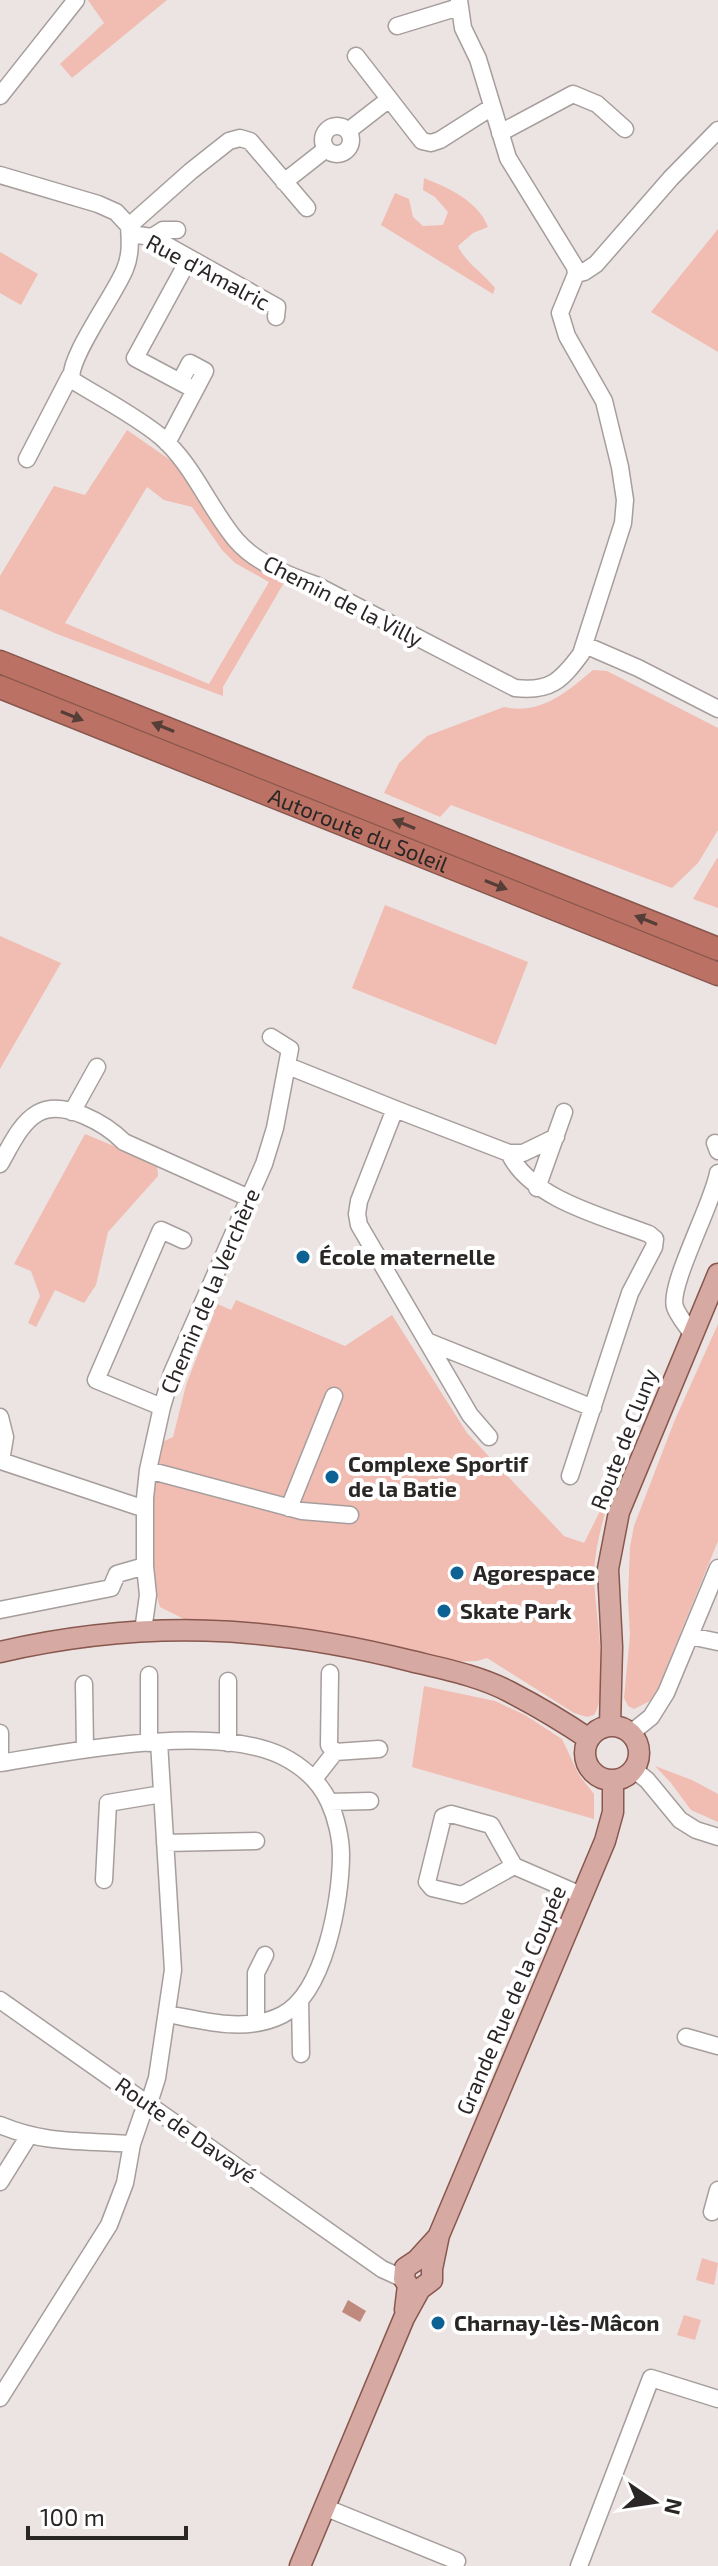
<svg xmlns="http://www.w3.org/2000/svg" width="718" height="2566" viewBox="0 0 718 2566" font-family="'Exo 2',sans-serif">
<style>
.green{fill:#f1bcb1;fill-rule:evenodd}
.water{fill:#bf897e}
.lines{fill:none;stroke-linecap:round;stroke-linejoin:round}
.minor-casing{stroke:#a69e9c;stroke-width:19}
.major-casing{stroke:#88574e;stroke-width:23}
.highway-casing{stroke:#88574e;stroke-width:25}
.minor{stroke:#fff;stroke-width:16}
.major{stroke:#d6aaa2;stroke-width:20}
.highway{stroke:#bb7264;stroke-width:22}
.oneway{fill:#553d38}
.poi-dot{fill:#0d6193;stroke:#fff;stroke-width:3}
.labels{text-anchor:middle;stroke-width:8;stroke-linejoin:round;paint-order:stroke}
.street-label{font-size:22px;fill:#292625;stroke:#fff}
.poi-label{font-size:22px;font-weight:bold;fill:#292625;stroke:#fff;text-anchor:start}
</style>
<rect width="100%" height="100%" fill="#ece4e2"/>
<path class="green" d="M88 0H167L72 78 60 64 104 23Z
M424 178C449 188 478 201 488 227L473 233 458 246C464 261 484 274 495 288L493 294 381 225 395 193 409 199 413 217 423 226 443 225 448 212 435 197 423 190Z
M718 229V352L651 312Z
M0 252 38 274 21 305 0 293Z
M127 430 176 464 193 485 228 542 247 561 285 581 223 687V696L57 634 0 609V576L54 486 85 495ZM147 487 164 500 192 507 222 550 235 563 269 582 209 684 65 623Z
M593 670 607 671 718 728V830L698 863 672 888 451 805 440 817 384 793 399 763 427 736 504 707C541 715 567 692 593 670Z
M717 858 718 859V908L693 899Z
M385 905 528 962 496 1045 352 988Z
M0 936 61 963 0 1069Z
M85 1134 157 1164 158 1176 108 1232 96 1285 84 1303 55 1290 36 1327 28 1323 40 1296 31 1271 14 1264Z
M236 1300 345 1346 392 1315 467 1433 564 1536 584 1543 614 1483C605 1513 595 1543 594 1574 594 1607 611 1691 594 1715L587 1717 574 1713 487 1658 477 1661 449 1662 325 1633 247 1624 188 1621 160 1607C145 1562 153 1489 162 1442L173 1437 186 1385 214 1313 213 1302 231 1310Z
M718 1324V1541L658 1688 650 1701 634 1709 628 1706 624 1698 630 1635 628 1599 630 1547 634 1526 674 1422Z
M424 1686 495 1701 525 1715 562 1739 579 1775 594 1794V1819L412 1767Z
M655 1766 692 1780 718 1794V1822L691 1810 671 1783Z
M702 2258 718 2263 714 2285 696 2280Z
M684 2315 701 2320 695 2340 677 2335Z"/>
<path class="water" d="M348 2300 366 2311 360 2322 342 2312Z"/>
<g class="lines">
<g class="minor-casing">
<path id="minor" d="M397 26 459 7
M356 56 422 141 431 143 440 140 492 107
M0 96 76 0
M323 140a14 14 0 1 1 28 0a14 14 0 1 1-28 0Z
M348 131 388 100
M500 133 573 94 597 104 625 129
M0 175 98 204 116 212 129 226C130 241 131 255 125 269 116 293 66 360 72 380 101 398 134 415 160 436 193 464 209 508 236 540 256 563 287 575 316 585L515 688C550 692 561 681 581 654L623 523 625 500 620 467 604 401 567 336 560 313 576 274 575 267 508 158 478 59 463 28 459 0
M284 182 326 149
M129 226 191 171 229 141 240 138 250 141 307 208
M130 234 152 237 277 307 276 317
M152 237 163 230H177
M576 274 584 272 596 264 671 178 718 130
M180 382 190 363 205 371 195 390
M167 443 195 390 135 358 189 259
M27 459 70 376
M585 645 638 668 718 709
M288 1066 395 1109 359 1201 357 1214 359 1225 470 1415 489 1437
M395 1109 509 1153H523L556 1137
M72 1112 97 1067
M715 1143 718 1151
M509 1153C530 1199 605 1217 649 1234L655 1239 654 1247 630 1293 570 1476
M0 1164C10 1147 20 1123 38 1113 64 1099 106 1124 124 1142L249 1198
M537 1188 564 1112
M692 1334C687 1326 678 1316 675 1307 668 1286 713 1203 718 1173
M429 1342 593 1408
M162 1407 96 1380 161 1230 183 1240
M0 1417 5 1437 1 1461 145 1509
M148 1470 302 1511 350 1515
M289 1508 334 1396
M0 1610 111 1588 117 1574 145 1566
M143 1631 148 1595 145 1566V1498L148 1470 162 1407 172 1373 264 1164 275 1128 290 1049 271 1037
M690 1636 718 1642
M330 1673 329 1745 335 1752
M149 1675V1743
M84 1684 85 1749
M0 1733V1763
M631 1733 651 1717 666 1693 718 1568
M228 1743V1681
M0 1763C73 1751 215 1723 282 1756 302 1766 320 1782 329 1802 336 1817 341 1838 341 1855 341 1899 325 1993 282 2015 246 2033 205 2021 168 2014
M633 1769 647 1780 680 1820 696 1830 718 1837
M314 1779 335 1752 379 1749
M329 1802 370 1801
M165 1843 256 1841
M514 1866 462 1895 432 1888 427 1882 443 1817 451 1814 491 1825 514 1866 581 1895
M104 1880 108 1803 162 1794
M0 2000 382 2269 404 2279
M300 2000 301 2054
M256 2023V1973L265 1955
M686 2037 718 2046
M0 2125C48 2145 83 2140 132 2144
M0 2182 28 2137
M712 2212 718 2190
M0 2398 109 2225 125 2183 132 2144 142 2115 149 2103 157 2078 173 1970 159 1742
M324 2507 457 2561
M579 2566 651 2378 718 2399"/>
</g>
<g class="major-casing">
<path id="major" d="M0 1652C144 1619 268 1625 411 1661 444 1669 480 1676 510 1692 537 1706 564 1722 589 1739
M610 1726 612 1647 608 1569 619 1512 718 1274
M585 1753a27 27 0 1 1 54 0a27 27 0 1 1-54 0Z
M405 2310 408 2285 404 2279 405 2268 417 2260 437 2238
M300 2566 404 2318 420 2289 432 2280V2269L439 2235 605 1841 613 1812V1780"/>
</g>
<g class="highway-casing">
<g id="highway">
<path d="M0 662 718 949"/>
<path id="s1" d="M0 687 718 974"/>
</g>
</g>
<use href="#minor" class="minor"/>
<use href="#major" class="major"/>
<use href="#highway" class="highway"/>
</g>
<defs><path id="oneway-solid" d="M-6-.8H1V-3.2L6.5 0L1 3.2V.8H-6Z" transform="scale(2)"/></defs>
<g class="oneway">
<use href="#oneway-solid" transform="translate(72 716) rotate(22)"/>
<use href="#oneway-solid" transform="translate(163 727) rotate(-158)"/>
<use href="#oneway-solid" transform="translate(404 824) rotate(-158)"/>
<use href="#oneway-solid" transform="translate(496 885) rotate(22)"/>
<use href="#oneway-solid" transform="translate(646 920) rotate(-158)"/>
</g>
<g class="poi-dot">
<circle cx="303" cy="1257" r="8"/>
<circle cx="332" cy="1477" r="8"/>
<circle cx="457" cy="1573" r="8"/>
<circle cx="444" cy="1611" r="8"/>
<circle cx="438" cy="2323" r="8"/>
</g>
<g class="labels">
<g class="street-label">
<text transform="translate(208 272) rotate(28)" y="8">Rue d'Amalric</text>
<text transform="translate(343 601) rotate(27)" y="8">Chemin de la Villy</text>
<text dy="8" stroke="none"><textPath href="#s1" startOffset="386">Autoroute du Soleil</textPath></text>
<text transform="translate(210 1291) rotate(-67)" y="8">Chemin de la Verchère</text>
<text transform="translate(624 1439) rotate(-69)" y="8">Route de Cluny</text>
<text transform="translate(511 2000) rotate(-67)" y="8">Grande Rue de la Coupée</text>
<text transform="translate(186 2130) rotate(35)" y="8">Route de Davayé</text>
</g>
<g class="poi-label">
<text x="319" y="1265">École maternelle</text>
<text x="348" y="1472">Complexe Sportif<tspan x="348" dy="25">de la Batie</tspan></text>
<text x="473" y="1581">Agorespace</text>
<text x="460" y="1619">Skate Park</text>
<text x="454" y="2331">Charnay-lès-Mâcon</text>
</g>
</g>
<g transform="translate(654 2502) rotate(103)" stroke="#ffffff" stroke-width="6" paint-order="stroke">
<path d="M0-6L14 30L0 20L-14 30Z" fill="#292625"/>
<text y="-12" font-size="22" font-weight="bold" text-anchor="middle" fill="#292625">N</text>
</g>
<path d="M28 2526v12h158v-12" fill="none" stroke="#292625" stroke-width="4"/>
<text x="40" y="2526" font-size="24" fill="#292625" stroke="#ffffff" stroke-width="6" paint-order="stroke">100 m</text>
</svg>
